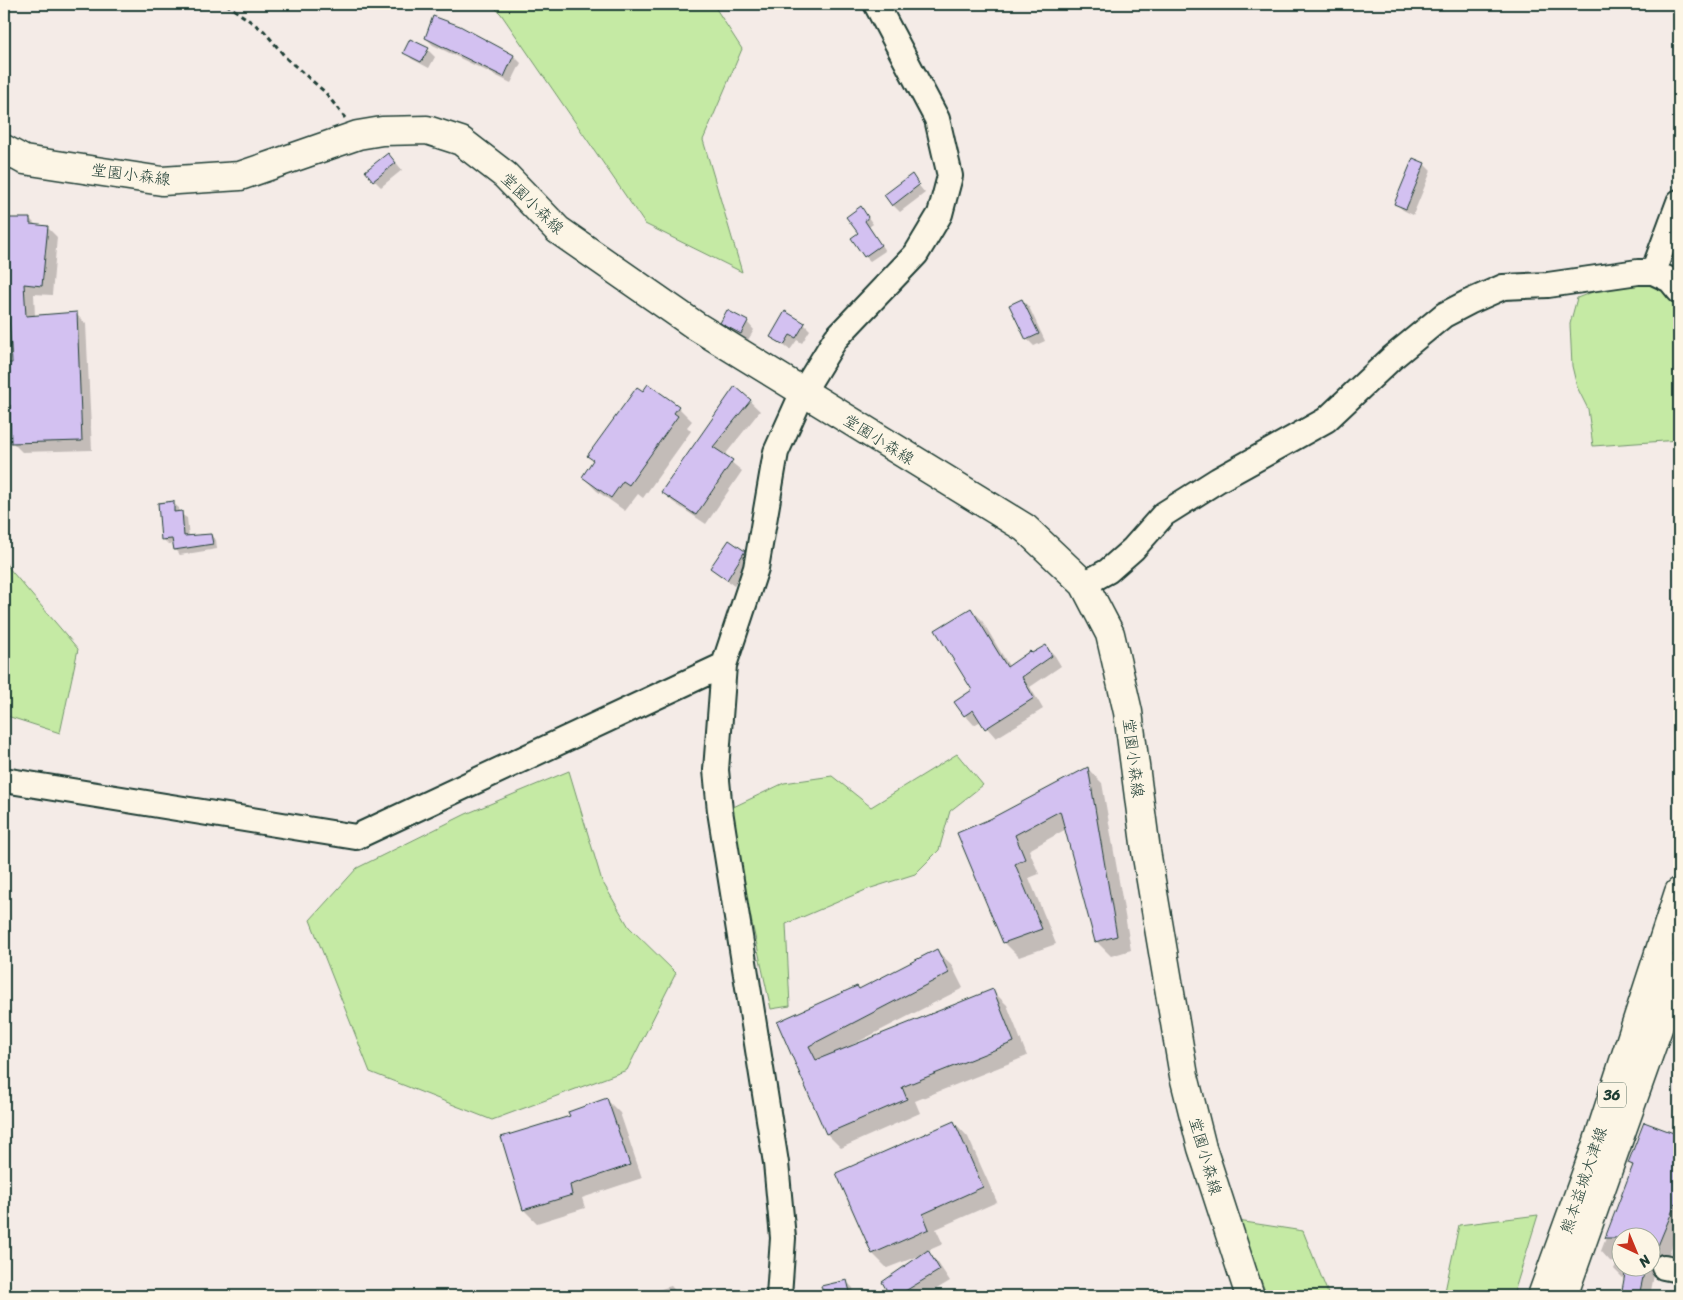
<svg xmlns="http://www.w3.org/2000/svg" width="1683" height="1300" viewBox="0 0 1683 1300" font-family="Sriracha,'Klee One',sans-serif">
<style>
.green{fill:#c5eaa4;stroke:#72946c}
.shadow{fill:#0003;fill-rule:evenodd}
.building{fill:#d3c1f1;stroke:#1f3d34}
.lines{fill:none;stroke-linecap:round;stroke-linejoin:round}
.minor-casing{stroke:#1f3d34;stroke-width:28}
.major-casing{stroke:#1f3d34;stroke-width:31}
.path{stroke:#1f3d34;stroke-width:3;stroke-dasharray:5 4;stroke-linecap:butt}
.minor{stroke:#fcf5e5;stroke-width:24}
.major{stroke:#fcf5e5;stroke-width:28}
.labels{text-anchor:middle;stroke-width:4;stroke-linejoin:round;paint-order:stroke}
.shield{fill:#fcf5e5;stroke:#617469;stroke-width:1}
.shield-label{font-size:15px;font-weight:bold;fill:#1f3d34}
.street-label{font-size:16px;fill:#1f3d34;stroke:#fcf5e5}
</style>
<rect width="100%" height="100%" fill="#f4ebe7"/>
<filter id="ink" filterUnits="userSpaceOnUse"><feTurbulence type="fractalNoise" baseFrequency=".02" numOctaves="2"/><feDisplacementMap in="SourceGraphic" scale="10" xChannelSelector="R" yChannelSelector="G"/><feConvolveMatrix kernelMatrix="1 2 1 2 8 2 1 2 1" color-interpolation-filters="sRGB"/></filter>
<g filter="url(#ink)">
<path class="green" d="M491 4H713L742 49 703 140 742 272 645 224 501 14Z
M1654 282 1676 299 1679 304V440L1593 446 1588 409 1577 387 1572 366 1570 324 1577 298 1598 290Z
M4 560 8 567 78 649 60 733 4 715Z
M957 754 983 785 950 811 939 850 915 874 868 889 786 924 790 1006 771 1009 727 810 784 783 832 776 871 807Z
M569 771 602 881 629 927 676 973 627 1070 492 1120 370 1072 310 920 357 868 466 814Z
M1538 1215 1513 1296H1444L1459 1225Z
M1238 1221 1303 1231 1329 1296H1267Z"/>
<path class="shadow" d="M434 18 514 56 521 63 511 83 433 45 426 38Z
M428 50 435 57 429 68 412 59 405 52Z
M395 161 402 170 381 187 374 180Z
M1424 164 1431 171 1413 215 1403 210 1395 203Z
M911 176 925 193 900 212 893 205Z
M861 208 873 224 869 227 885 251 870 261 865 256 860 234Z
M30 219 37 226 47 227 57 237 52 295 34 294 35 316 76 314 86 324 92 450 22 452 12 442V410L7 405 13 364 10 308 4 302V265H9Z
M1022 300 1029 307 1045 341 1034 346 1027 339Z
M722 322H747L754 330 748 340 729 330Z
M804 324 810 330 802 343 797 340 790 350 772 337Z
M736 388 760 411 724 456 742 471 706 524 673 502 663 492Z
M678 407 692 421 687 427 691 431 643 498 638 494 625 511 597 491 583 477Z
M173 503 179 508V513L187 518 189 537 211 535 216 540 217 549 180 555 175 550 174 544H168L163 539Z
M744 552 751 559 734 586 711 568Z
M971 609 981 619 1009 666 1046 646 1055 656 1061 666 1030 687 1043 709 996 738 981 721 974 725 965 715 973 691Z
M1088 769 1102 783 1131 950 1111 956 1096 941 1066 829 1029 850 1039 874 1029 878 1056 944 1019 957 1004 942 991 820Z
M936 950 951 964 963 988 852 1045V1047L993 991 1007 1005 1027 1056 915 1101 920 1113 841 1148 827 1134 778 1023 859 990Z
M607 1100 620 1113 642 1178 582 1198 585 1208 537 1223 524 1210 572 1117Z
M1679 1114V1228L1664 1267 1655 1270 1650 1296H1622L1625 1280 1614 1269 1617 1263 1610 1261 1601 1251 1633 1167 1629 1163 1673 1134ZM1620 1238H1650V1268H1620Z
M954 1122 968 1137 997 1202 936 1229 943 1244 927 1251 938 1263 950 1281 925 1296H892L884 1282 926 1253 887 1268 873 1254 838 1173Z
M846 1281 853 1288 855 1296H825L823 1287Z
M671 1286 680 1296H639Z
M586 1291 612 1296H585Z"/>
<path class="building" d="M433 16 460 26 514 55 504 77 425 38Z
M410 39 429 48 421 62 403 53Z
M388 153 396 163 373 181 365 171Z
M1413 158 1425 163 1406 209 1394 204Z
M912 174 919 185 892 206 884 195Z
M861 206 868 217 865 221 881 245 864 257 851 238 858 233 846 217Z
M8 218H30V224L48 226 42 286 24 284 26 316 77 312 82 441 11 443 10 405 6 406 4 369V363H12L8 300H4V264H8Z
M1022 299 1039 334 1026 340 1009 305Z
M727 310 748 321 741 334 720 323Z
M785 311 805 323 796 338 790 335 784 345 770 337Z
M648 384 679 406 674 413 678 416 629 485 623 481 611 498 582 477 593 460 587 456 637 387 643 391Z
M735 386 751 400 713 447 733 460 696 515 661 492Z
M174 501V512L182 511 184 536 211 534 213 544 174 550 172 539 161 540 158 503Z
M729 540 745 551 727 580 710 568Z
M971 608 1007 667 1030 651 1032 653 1046 645 1052 656 1022 677 1034 698 985 729 973 710 964 716 954 702 972 690 935 630Z
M1088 767 1117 936 1095 942 1060 811 1015 835 1025 859 1015 864 1042 929 1003 943 957 833 990 819Z
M937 949 949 973 809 1046 816 1060 993 989 1014 1042 902 1087 907 1099 826 1134 777 1022 857 986 859 989Z
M607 1098 630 1165 570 1185 572 1195 523 1210 501 1137 570 1116 568 1112Z
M954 1121 983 1187 923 1214 929 1229 872 1254 836 1173Z
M1644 1122 1679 1135V1195L1650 1265V1238H1605L1633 1165 1628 1163Z
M928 1250 940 1270 897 1296H890L882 1282Z
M1626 1268H1645L1639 1296H1621Z
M847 1280 851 1296H824L821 1286Z"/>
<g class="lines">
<g class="minor-casing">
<path id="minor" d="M1653 272 1679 202
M1084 584 1108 571 1133 549 1164 514 1218 480 1326 420 1393 357 1444 315 1469 302 1503 287 1548 285 1638 272H1653L1670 280 1679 291
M4 780 356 837 724 665
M1664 1267 1679 1270
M779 1296 783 1238 776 1163 720 811 716 770 724 665 756 568 776 452 803 392 836 338 916 254 940 214 950 176 937 119 876 4"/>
</g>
<g class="major-casing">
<path id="major" d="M4 149 24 160 162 181 240 176 358 135 382 131 427 130 461 141 505 175 558 230 696 326 1025 528 1084 584 1110 634 1128 712 1146 851 1184 1076 1202 1148 1250 1296
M1542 1296 1597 1144 1679 892
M1563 1296 1679 969"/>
</g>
<path class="path" d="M226 4 264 31 287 59 325 92 345 118"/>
<use href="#minor" class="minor"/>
<use href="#major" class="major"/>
</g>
</g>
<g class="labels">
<rect class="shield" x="1598" y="1082.5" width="28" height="25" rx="4"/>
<g class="shield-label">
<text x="1612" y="1100">36</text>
</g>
<g class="street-label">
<text transform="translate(131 174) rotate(7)" y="6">堂園小森線</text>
<text transform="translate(533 203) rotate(44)" y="6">堂園小森線</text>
<text transform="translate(879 439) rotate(32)" y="6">堂園小森線</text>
<text transform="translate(1134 758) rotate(83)" y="6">堂園小森線</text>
<text transform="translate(1206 1156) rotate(74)" y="6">堂園小森線</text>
<text transform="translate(1583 1180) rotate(-71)" y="6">熊本益城大津線</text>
</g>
</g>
<rect width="1683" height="1300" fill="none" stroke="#fcf5e5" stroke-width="20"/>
<rect x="10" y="10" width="1663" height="1280" fill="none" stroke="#1f3d34" stroke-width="2" filter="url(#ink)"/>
<g transform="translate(1636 1252) rotate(136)"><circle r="24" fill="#fcf5e5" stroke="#a4ab9e"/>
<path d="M0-4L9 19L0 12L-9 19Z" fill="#c8321e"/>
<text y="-8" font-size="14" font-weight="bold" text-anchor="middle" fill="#1f3d34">N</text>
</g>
</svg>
